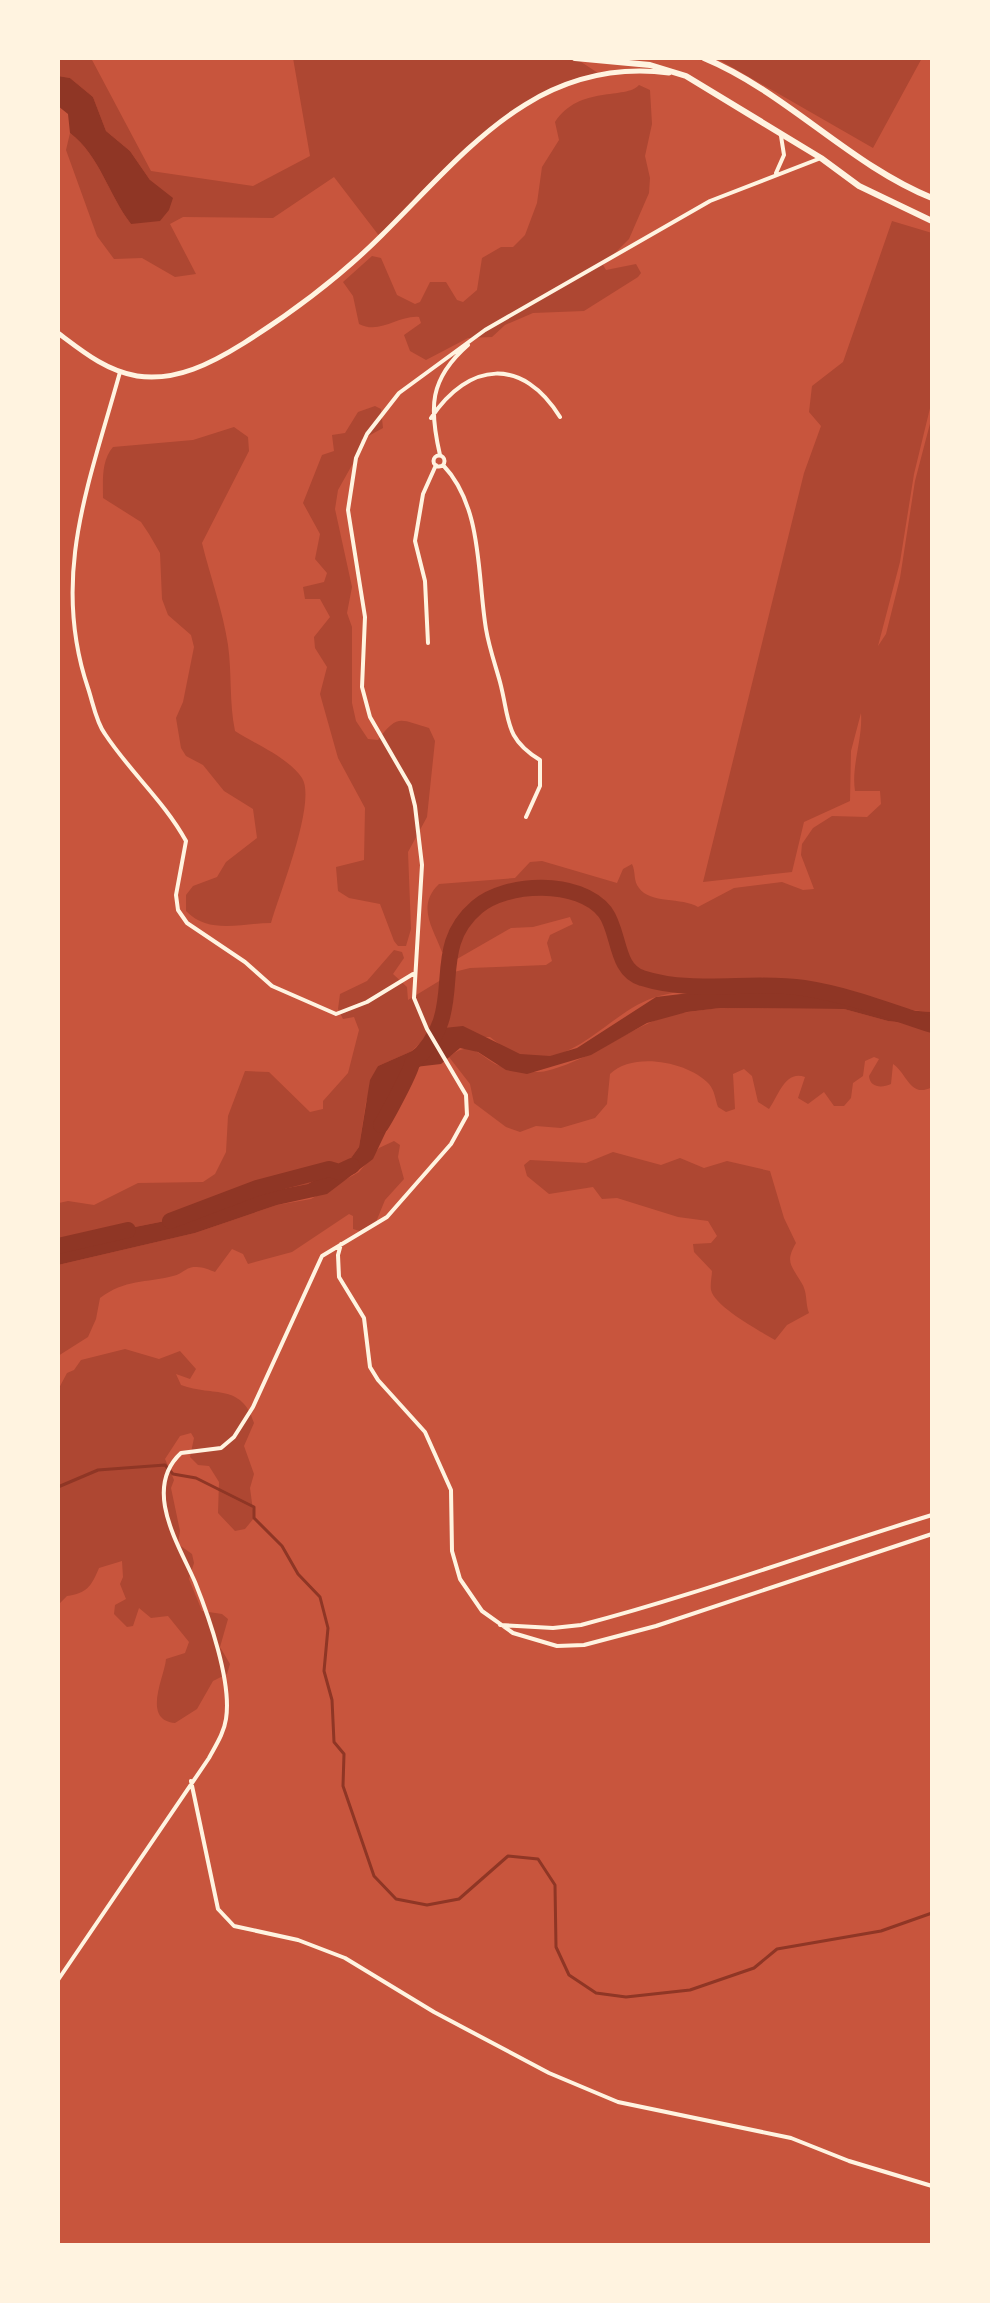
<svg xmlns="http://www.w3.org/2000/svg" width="990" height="2303" viewBox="0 0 990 2303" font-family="Overpass,sans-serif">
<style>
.green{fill:#ae4732}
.water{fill:#8f3625}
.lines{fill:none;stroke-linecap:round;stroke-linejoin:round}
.stream{stroke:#8f3625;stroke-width:3}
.river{stroke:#8f3625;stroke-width:16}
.minor{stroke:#fff3e0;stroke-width:4}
.tertiary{stroke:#fff3e0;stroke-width:5}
.trunk{stroke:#fff3e0;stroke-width:6}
</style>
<rect width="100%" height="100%" fill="#c8553d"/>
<path class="green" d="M58 58H91L151 171 253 186 310 156 293 58H575L598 73C509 89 442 176 380 237L334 177 273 218 183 217 170 224 196 274 175 277 142 258 114 259 97 236 66 150 70 133C100 156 108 194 131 224L150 180 130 151 106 131 93 97 70 78 58 76Z
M716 58H922L873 148Z
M639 85 650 90 652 124 645 156 650 178 649 193 629 239 603 265 606 270 636 264 641 273 638 277 584 311 533 313 505 325 492 337 468 338 426 360 410 351 404 335 421 323 419 317C398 315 380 335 359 324L353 296 343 282 372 256 381 258 397 295 415 304 420 302 430 282H446L457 300 463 302 477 290 482 258 501 247H513L525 235 537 203 542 167 559 140 555 122C579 85 626 100 639 85Z
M892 221 932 233V400L914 474 900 562 878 646 886 634 900 578 915 481 932 416V1012C835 1004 760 971 659 996 602 1011 561 1096 490 1037L425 1038 412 1051 378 1066 366 1102 359 1147 351 1158 308 1184 236 1198 190 1216 110 1232 58 1248 59 1203 68 1201 94 1205 138 1183 203 1182 215 1174 226 1152 228 1116 245 1071 269 1072 310 1112 323 1109V1101L348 1073 359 1030 354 1017 343 1019 338 1009 340 994 367 981 394 950 402 952 404 958 393 974 407 987 408 1000 454 972 470 968 546 965 552 961 547 943 550 935 573 924 570 917 533 927 511 928 457 959 442 952C433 928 416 906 439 884L515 878 530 862 542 861 617 883 623 869 632 864C636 872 633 881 639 888 650 904 682 897 698 907L734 888 782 882 803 890 814 889 801 855 802 844 813 828 832 816 867 817 881 804 880 791H855C851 766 863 739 861 713L851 751 850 801 804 822 792 872 703 882 804 473 821 426 809 412 812 386 843 362Z
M375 406 381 409 383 428 361 440V449L338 490 335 509 352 587 347 613 352 627V703L356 721 368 739 378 740C398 713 400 720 429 728L435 741 427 817 408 852 411 929 406 946H398L394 941 380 904 349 898 338 891 336 867 364 860 365 808 338 758 320 694 327 667 315 648 314 637 330 617 320 599H305L303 587 324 582 327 573 315 559 320 534 303 503 322 455 334 451 332 435 345 433 358 412Z
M234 427 248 437 249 451 202 543C210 576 223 611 228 645 232 674 229 702 235 731 255 744 289 758 302 778 317 802 279 894 271 923 242 923 209 935 186 911V895L193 886 217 877 226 862 257 838 253 809 224 791 203 765 186 756 181 748 176 718 183 702 194 647 191 635 168 615 162 599 160 553 149 534 141 522 103 498C103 481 101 461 113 447L193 440Z
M720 1008 844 1009 888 1021 932 1026V1087C910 1099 907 1073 893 1064L891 1084C882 1088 870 1088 869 1076L879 1059 874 1057 865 1061 863 1076 853 1083 851 1098 844 1106H834L824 1092 808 1104 798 1098 805 1077C785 1070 779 1095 769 1109L758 1102 752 1076 744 1069 733 1074 735 1109 726 1112 718 1107C715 1099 715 1091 709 1084 689 1062 633 1051 610 1074L607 1104 595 1118 561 1128 536 1126 520 1132 506 1127 474 1103 470 1084 449 1057C474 1036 481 1061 503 1067 514 1070 535 1074 546 1071 583 1062 613 1040 647 1024 669 1013 695 1011 720 1008Z
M394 1141 400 1145 398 1157 404 1179 385 1200 376 1222 360 1231 353 1229V1216L349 1214 292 1252 248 1264 243 1254 232 1249 215 1272C210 1270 203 1267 197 1267 186 1266 183 1274 173 1276 146 1283 125 1279 100 1298L96 1319 88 1337 58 1356V1265L195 1233 277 1205 311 1199 359 1172 379 1148Z
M613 1152 661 1165 680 1158 704 1168 727 1161 770 1171 784 1218 796 1243C785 1262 791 1265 801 1282 808 1292 805 1303 809 1313L787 1325 775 1340C760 1331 715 1307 711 1290 710 1284 712 1276 712 1271L694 1252 693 1244 711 1243 717 1236 708 1221 678 1217 617 1198 602 1199 593 1187 549 1194 527 1176 524 1165 530 1160 586 1163Z
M125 1349 159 1359 180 1351 196 1369 190 1379 176 1374 181 1385C214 1397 242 1383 254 1423L244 1446 254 1474 250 1488 254 1518 245 1529 235 1531 218 1513 219 1482 209 1466 198 1465 190 1457 194 1438 191 1433 180 1436 165 1459 174 1480 171 1488 180 1531 178 1544 192 1554 194 1563 189 1579 202 1611 222 1614 228 1619 220 1647 230 1664 227 1674 213 1681 197 1709 175 1723C141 1720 165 1676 166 1659L185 1653 189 1642 168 1616 151 1618 139 1608 133 1626 127 1627 114 1614 115 1605 126 1599 120 1584 123 1577 122 1561 99 1568C91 1587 87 1593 67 1596L58 1605V1390L67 1373 74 1370 81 1360Z"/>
<path class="water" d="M58 76 70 78 93 97 106 131 130 151 150 180 173 198 169 210 160 221 131 224C108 194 100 156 70 133L68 114 58 106Z
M757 985 831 992 904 1010 932 1012V1026L888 1021 844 1009 720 1008 687 1012 647 1023 591 1055 527 1074 506 1070 478 1052 460 1048 441 1064 415 1067 398 1079 393 1092 392 1119 373 1159 327 1194 277 1205 195 1233 58 1265V1248L110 1232 190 1216 236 1198 308 1184 351 1158 359 1147 370 1080 378 1066 412 1051 444 1028 463 1026 520 1054 550 1056 577 1048 656 997Z"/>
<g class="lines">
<path class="stream" d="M58 1487 98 1470 165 1465 173 1474 196 1478 254 1507V1518L282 1546 298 1574 320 1597 328 1628 324 1671 332 1700 334 1742 344 1754 343 1786 374 1876 396 1899 427 1905 459 1899 508 1856 538 1859 555 1885 556 1947 569 1975 596 1993 626 1997 690 1990 754 1968 777 1949 881 1931 932 1913"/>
<path class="river" d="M381 1125C387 1116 412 1069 412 1063 473 1010 423 953 477 907 506 882 579 879 605 912 620 932 615 970 642 978 695 995 751 980 804 988 849 995 889 1011 932 1025
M170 1221 257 1188 329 1169 339 1172 352 1166
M58 1246 128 1230"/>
<path class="minor" d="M776 173 784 155 781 136
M120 372C90 481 50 576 88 688 93 703 96 722 105 734 130 772 164 801 186 841L176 895 178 910 187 923 245 962 272 986 336 1014 367 1002 413 974
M431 418C469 361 523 357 560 417
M440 455C429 408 429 379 468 345
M433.5 461a5.5 5.5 0 1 1 11 0a5.5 5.5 0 1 1-11 0Z
M443 465C483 507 477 575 486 629 489 647 495 664 500 682 510 720 504 738 540 760V786L526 817
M428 643 425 581 415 541 423 494 436 465
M341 1244 338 1255 339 1277 364 1318 370 1367 378 1380 425 1432 451 1490 452 1551 460 1579 482 1611 513 1633 557 1646 584 1645 656 1626 932 1534
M500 1625 553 1628 581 1625C700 1594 814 1551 932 1515
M191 1781 218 1909 234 1926 298 1940 345 1958 434 2012 549 2073 618 2102 791 2138 849 2161 932 2186
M58 1980 209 1758C216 1745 224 1733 226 1719 232 1682 209 1617 195 1582 179 1545 142 1489 181 1453L221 1448 234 1437 253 1407 322 1256 387 1217 451 1144 467 1115 466 1095 427 1029 414 998 422 865 415 806 410 786 370 717 362 687 365 617 348 510 356 458 367 434 399 393 485 330 710 201 821 158"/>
<path class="tertiary" d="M58 333C82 351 106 371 137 376 176 382 212 363 244 343 293 312 341 276 382 235 466 152 537 56 669 73"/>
<path class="trunk" d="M575 58 650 65 686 76 821 158 859 186 932 221
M704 58C786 92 850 165 932 198"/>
</g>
<rect width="990" height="2303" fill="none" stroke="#fff3e0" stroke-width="120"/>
</svg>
